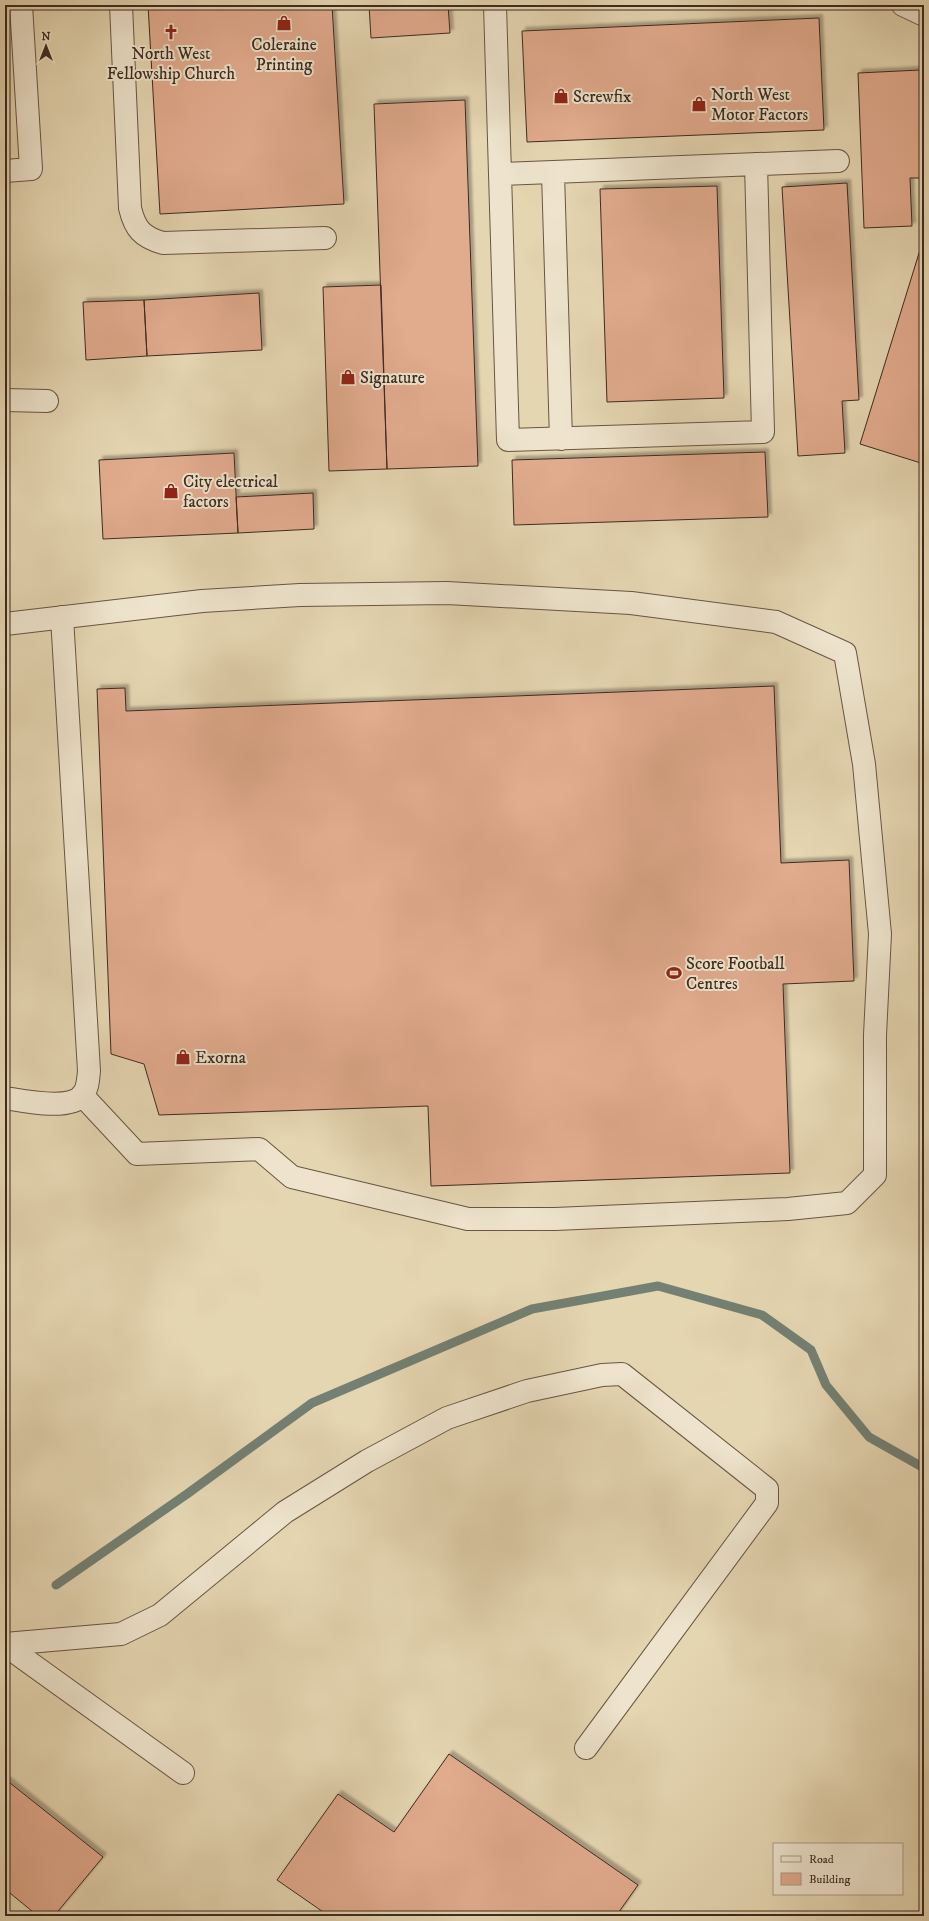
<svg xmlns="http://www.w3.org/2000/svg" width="929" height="1921" viewBox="0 0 929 1921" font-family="'IM FELL DW Pica',serif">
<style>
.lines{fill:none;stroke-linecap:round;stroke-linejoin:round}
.stream{stroke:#738073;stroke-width:9}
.building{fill:#e1ab8e;stroke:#3e2a20;filter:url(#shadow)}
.minor-casing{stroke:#685544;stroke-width:24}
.minor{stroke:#eee4cd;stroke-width:22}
.labels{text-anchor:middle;stroke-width:4;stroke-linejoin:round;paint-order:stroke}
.poi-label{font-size:17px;fill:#3e2a20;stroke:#eee4cd;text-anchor:start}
</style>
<defs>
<filter id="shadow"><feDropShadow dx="3.5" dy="-3.5" stdDeviation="1" flood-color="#0004"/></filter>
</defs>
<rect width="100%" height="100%" fill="#e5d6b2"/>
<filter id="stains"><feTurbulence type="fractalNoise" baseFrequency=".005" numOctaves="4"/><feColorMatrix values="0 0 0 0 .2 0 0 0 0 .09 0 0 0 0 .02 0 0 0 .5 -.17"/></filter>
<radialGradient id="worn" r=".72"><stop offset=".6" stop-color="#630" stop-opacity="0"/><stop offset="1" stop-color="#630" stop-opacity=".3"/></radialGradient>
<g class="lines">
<path class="stream" d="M56 1585 187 1494 312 1403 532 1309 658 1286 762 1315 811 1350 826 1385 869 1437 924 1468"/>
</g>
<path class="building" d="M148 5H332L344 204 160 214Z
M369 5H448L450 33 371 38Z
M819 18 824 130 527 142 522 31Z
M920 70 924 178H910L912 226 864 228 858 73Z
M465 100 478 466 387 469 374 104Z
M847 183 859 400 842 401 845 453 798 456 782 187Z
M717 186 724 398 607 402 600 189Z
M924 237V464L860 444Z
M381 285 387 469 329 471 323 287Z
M259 293 262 350 147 356 144 300Z
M144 300 147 356 86 360 83 302Z
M765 452 768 517 514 525 512 460Z
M234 453 238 533 103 539 99 460Z
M313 493 314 529 238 533 236 497Z
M774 686 781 863 849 860 854 981 783 984 790 1173 431 1186 428 1106 159 1115 144 1064 111 1054 97 689 125 688 126 711Z
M449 1754 638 1885 616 1916H329L277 1880 338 1794 394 1832Z
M5 1779 103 1857 54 1916H38L5 1889Z"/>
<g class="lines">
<g class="minor-casing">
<path id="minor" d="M121 5 130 208C135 229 142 237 163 243L325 238
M495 5 500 174 838 161
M903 5 924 15
M5 171 31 169 21 5
M553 173 561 439
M500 174 508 440 763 432 756 164
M5 400 47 401
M5 624 202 601 300 595 447 593 631 603 776 622 845 653 864 764 880 934 875 1035V1175L847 1203 788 1209 555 1219H468L292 1177 259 1149 137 1154 82 1095
M5 1098C24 1101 69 1111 83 1095 88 1088 88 1080 89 1071L62 617
M5 1644 121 1634 160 1615 285 1512 367 1461 447 1418 527 1391 602 1375 622 1374 767 1489V1503L586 1748
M5 1645 183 1773"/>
</g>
<use href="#minor" class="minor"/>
</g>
<defs>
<g id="shop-bare" transform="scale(1.2)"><path d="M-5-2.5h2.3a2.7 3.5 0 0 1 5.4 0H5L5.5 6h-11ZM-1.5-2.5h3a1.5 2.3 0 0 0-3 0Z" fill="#8f2418" stroke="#eee4cd" stroke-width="2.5" paint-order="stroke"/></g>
<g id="church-bare" transform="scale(1.2)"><path d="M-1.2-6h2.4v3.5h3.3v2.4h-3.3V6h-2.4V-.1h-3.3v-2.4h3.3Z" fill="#8f2418" stroke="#eee4cd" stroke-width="2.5" paint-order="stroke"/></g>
<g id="stadium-bare" transform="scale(1.2)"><path d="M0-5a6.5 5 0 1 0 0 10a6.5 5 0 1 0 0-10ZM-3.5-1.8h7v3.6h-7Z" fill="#8f2418" stroke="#eee4cd" stroke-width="2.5" paint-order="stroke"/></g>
</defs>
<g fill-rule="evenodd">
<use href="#shop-bare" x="284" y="23"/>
<use href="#church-bare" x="171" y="32"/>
<use href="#shop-bare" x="561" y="96"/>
<use href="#shop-bare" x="699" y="104"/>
<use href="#shop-bare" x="348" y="377"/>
<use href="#shop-bare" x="171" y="491"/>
<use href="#stadium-bare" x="674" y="973"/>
<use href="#shop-bare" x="183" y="1057"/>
</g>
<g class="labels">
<g class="poi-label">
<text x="284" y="50" text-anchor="middle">Coleraine<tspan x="284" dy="20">Printing</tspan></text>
<text x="171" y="59" text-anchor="middle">North West<tspan x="171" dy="20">Fellowship Church</tspan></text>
<text x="711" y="100">North West<tspan x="711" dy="20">Motor Factors</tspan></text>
<text x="573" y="102">Screwfix</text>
<text x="360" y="383">Signature</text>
<text x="183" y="487">City electrical<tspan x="183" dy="20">factors</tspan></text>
<text x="686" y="969">Score Football<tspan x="686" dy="20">Centres</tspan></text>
<text x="195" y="1063">Exorna</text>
</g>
</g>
<rect width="929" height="1921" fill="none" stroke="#e5d6b2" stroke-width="20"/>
<rect x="6" y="6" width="917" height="1909" fill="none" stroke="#3e2a20" stroke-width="2"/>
<rect x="10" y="10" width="909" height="1901" fill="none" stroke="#3e2a20"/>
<rect x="773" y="1843" width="130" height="52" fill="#eee4cd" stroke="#a89a88"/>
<rect x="781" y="1856" width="20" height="6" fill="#eee4cd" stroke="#a89a88"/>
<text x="809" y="1863" font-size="12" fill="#3e2a20">Road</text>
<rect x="781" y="1873" width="20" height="12" fill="#e1ab8e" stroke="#a89a88"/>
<text x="809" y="1883" font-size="12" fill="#3e2a20">Building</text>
<g transform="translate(46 46)" stroke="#eee4cd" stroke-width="3" paint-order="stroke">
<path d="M0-3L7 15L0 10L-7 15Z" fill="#3e2a20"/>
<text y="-6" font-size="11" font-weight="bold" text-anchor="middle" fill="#3e2a20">N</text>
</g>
<rect width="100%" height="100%" filter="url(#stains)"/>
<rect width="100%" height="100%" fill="url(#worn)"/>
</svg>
